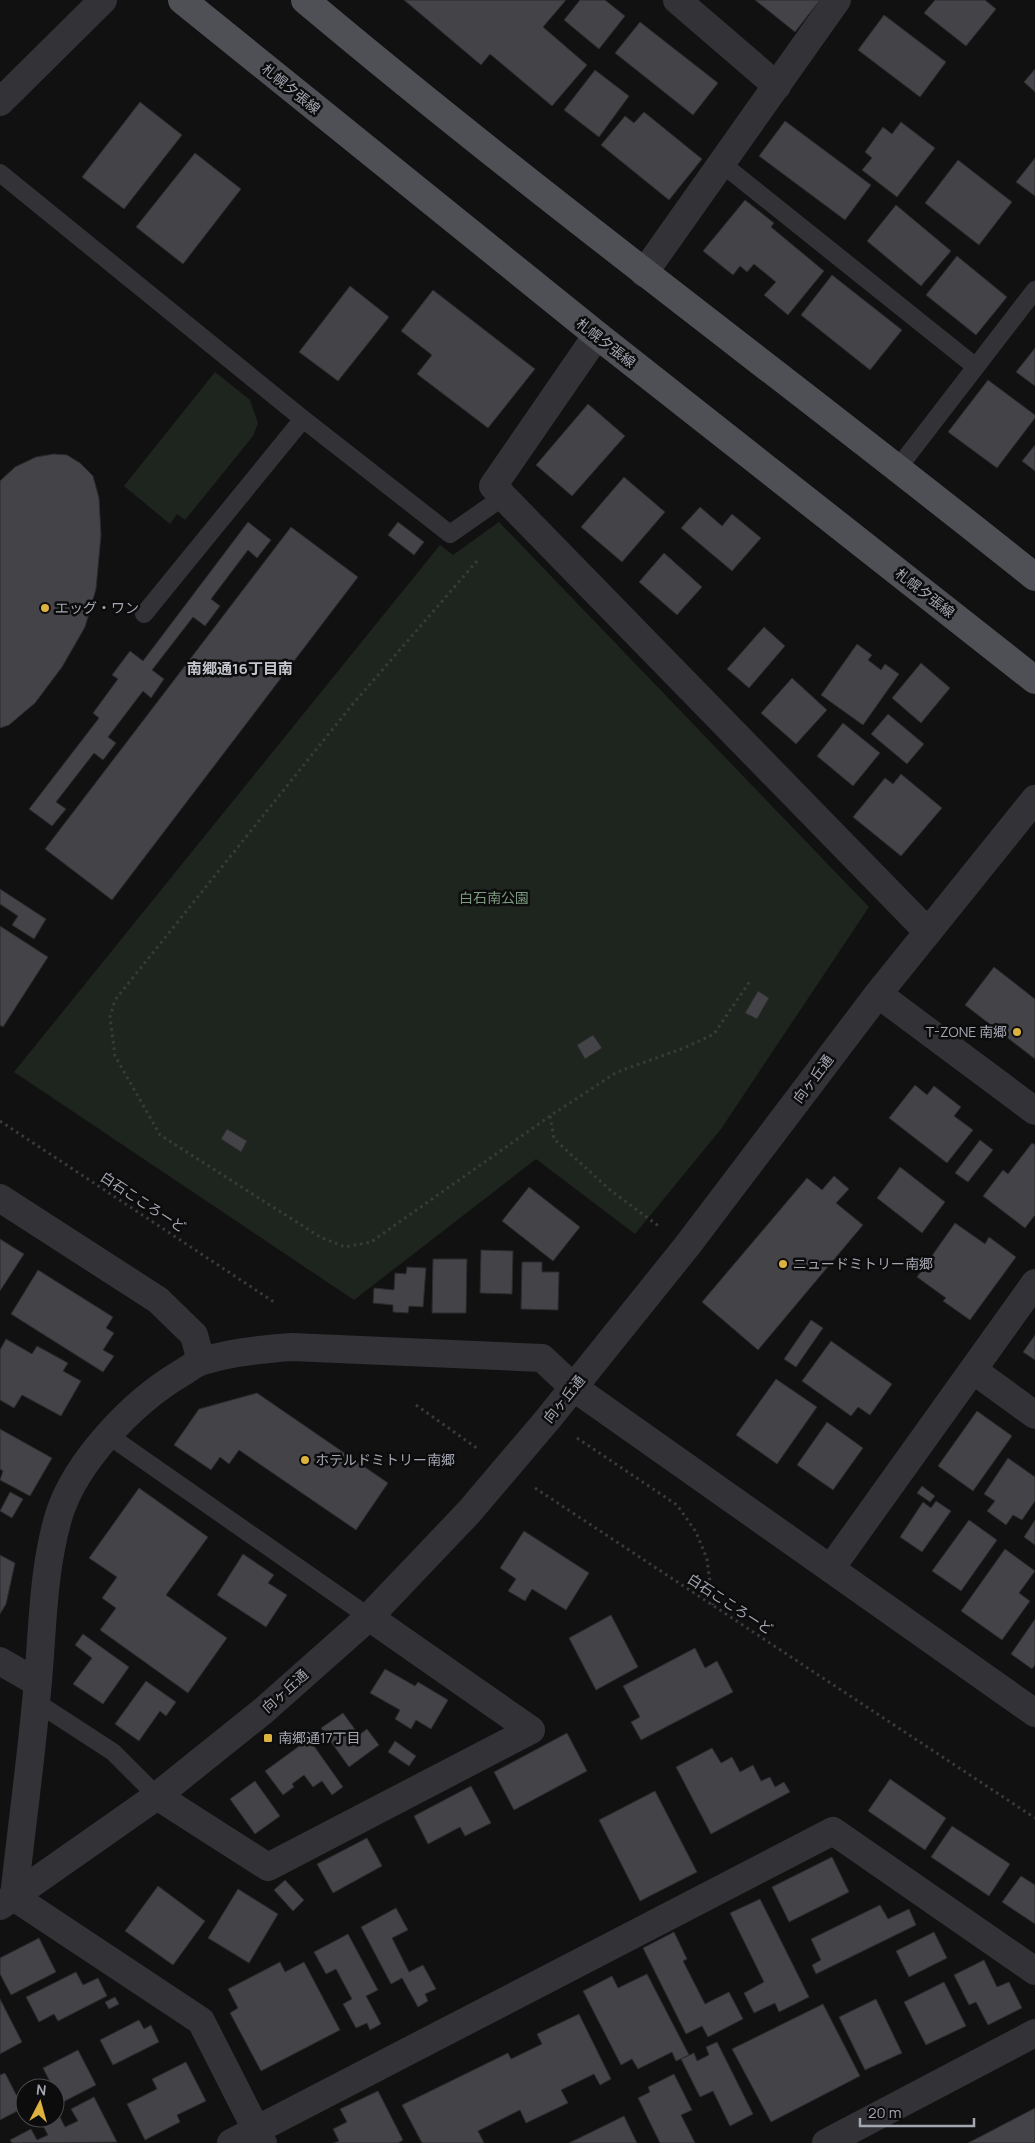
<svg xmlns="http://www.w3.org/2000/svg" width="1035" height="2143" viewBox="0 0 1035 2143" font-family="Manrope,'Noto Sans JP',sans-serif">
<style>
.green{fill:#1e251f}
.building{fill:#434348;stroke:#2c2b2e}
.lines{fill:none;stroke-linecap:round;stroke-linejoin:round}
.path{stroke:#393a3e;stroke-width:3;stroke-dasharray:2.5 4;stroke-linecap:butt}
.service{stroke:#333337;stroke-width:18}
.minor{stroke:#333337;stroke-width:28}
.tertiary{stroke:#333337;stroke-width:28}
.primary{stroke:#4f5056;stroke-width:28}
.poi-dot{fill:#ddb23e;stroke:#0c0c0d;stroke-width:2}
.labels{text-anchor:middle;stroke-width:5;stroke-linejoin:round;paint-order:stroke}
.street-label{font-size:14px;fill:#a4a7b2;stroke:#0c0c0d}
.poi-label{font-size:14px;fill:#a4a7b2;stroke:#0c0c0d;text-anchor:start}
.park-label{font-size:14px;fill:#7d9b81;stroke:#0c0c0d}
.neighbourhood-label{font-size:15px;font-weight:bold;fill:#c4c6ce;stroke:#0c0c0d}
</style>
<rect width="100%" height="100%" fill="#111112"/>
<path class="green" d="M215 372 250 400 258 423 253 436 185 520 177 514 170 524 124 486Z
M499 522 869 907 721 1129 635 1234 536 1159 354 1300 14 1072 440 545 453 555Z"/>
<path class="building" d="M404 0H566L543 27 587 65 552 106 490 54 481 65Z
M580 0H605L625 16 599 49 564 20Z
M755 0H820L795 32Z
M935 0H985L996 9 966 46 924 13Z
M884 15 946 62 920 97 858 50Z
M640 22 718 83 693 115 615 53Z
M1035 69V92L1024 82Z
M595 70 629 96 599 137 564 110Z
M140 102 182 135 124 209 82 177Z
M644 112 702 159 669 200 601 145 625 116 634 123Z
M785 121 871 185 845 220 759 156Z
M901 122 935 148 897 197 862 170 872 158 865 152 883 127 892 134Z
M195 153 241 189 183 264 136 227Z
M1035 158V196L1016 182Z
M958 160 1012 202 979 245 925 203Z
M745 200 774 223 771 227 824 271 788 315 764 295 776 282 754 264 747 272 740 266 733 275 703 251Z
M896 205 951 251 921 286 867 241Z
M957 256 1007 297 976 335 926 295Z
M832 275 902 330 870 370 801 315Z
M350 286 389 317 338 381 299 352Z
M433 290 535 369 488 428 417 374 432 355 401 331Z
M1035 348V386L1016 372Z
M988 380 1035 415V418L997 468 948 432Z
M588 404 625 436 572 496 536 465Z
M1035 445V471L1022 461Z
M54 454 67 455 80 463 93 476 99 498 101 535 96 589 85 627 62 667 35 703 9 725 0 728V481L15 467 36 457Z
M624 477 665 512 622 562 581 527Z
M700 507 722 526 732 514 761 538 732 571 681 528Z
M248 522 271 540 257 558 248 550 211 599 220 606 205 626 193 617 152 670 164 679 151 698 143 691 108 737 116 743 103 760 94 753 56 802 66 809 52 826 29 809 99 718 93 713 118 679 112 675 130 651 143 661Z
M398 522 424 542 414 555 388 535Z
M291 527 358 577 112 900 45 849Z
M664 553 702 587 677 615 639 582Z
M764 627 785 646 749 688 727 669Z
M857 644 872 655 868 660 881 670 885 664 899 674 863 725 821 695Z
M921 663 950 688 921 723 892 698Z
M792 678 827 710 796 744 761 713Z
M888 714 924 744 907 764 871 734Z
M843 723 880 753 853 786 817 756Z
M901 774 942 808 901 856 853 817 885 778 893 784Z
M0 889 46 919 34 939 12 925 18 916 0 904Z
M0 926 48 957 3 1027 0 1025Z
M994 967 1035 999V1059L965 1005Z
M758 991 769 998 757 1019 745 1013Z
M593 1035 602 1048 585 1059 577 1045Z
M915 1085 927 1095 934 1086 961 1107 954 1116 973 1130 947 1163 889 1118Z
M227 1129 247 1141 241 1152 221 1139Z
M980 1140 993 1150 968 1182 955 1173Z
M1032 1143 1035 1145V1215L1025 1228 983 1196 1003 1170 1008 1174Z
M900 1167 945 1202 922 1233 877 1198Z
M834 1176 849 1189 836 1203 863 1225 758 1350 702 1302 807 1178 822 1190Z
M529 1187 580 1227 553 1261 502 1221Z
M955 1223 985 1244 989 1237 1016 1257 970 1320 943 1301 946 1298 917 1277Z
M0 1239 24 1254 0 1291Z
M481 1250 513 1251 512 1294 480 1293Z
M433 1259H467L466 1313H432Z
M522 1262H542V1272H559L558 1310 521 1309Z
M407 1267 426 1268 423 1307 409 1306 408 1313 393 1312V1305L373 1303 374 1288 394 1290 395 1273 406 1274Z
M38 1270 113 1317 106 1328 114 1333 103 1350 114 1356 103 1372 11 1314Z
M811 1320 823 1328 796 1367 784 1359Z
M1035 1335V1360L1023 1352Z
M6 1339 32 1354 37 1346 68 1363 63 1371 81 1381 61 1416 22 1395 14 1408 0 1400V1350Z
M831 1341 892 1384 870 1415 858 1407 851 1416 802 1381Z
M776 1379 817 1407 777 1464 736 1435Z
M257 1393 388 1483 356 1530 239 1450 229 1464 220 1457 211 1470 174 1445 199 1409Z
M977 1411 1012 1436 973 1491 938 1466Z
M827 1422 863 1448 833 1490 797 1465Z
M0 1429 52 1458 30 1496 0 1480 3 1471 0 1469Z
M1008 1458 1035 1477V1501L1022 1520 1013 1515 1006 1525 987 1511 995 1501 984 1494Z
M922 1486 935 1496 930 1502 917 1493Z
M139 1488 208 1537 166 1595 227 1638 188 1693 100 1630 116 1608 102 1598 117 1577 89 1558Z
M10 1492 23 1499 12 1518 0 1511Z
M936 1501 951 1511 922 1552 900 1537 923 1502 931 1508Z
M969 1520 997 1540 961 1591 932 1571Z
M1035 1520V1545L1024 1537Z
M524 1531 589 1573 566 1610 532 1589 525 1601 508 1591 516 1579 500 1568Z
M1005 1549 1035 1571 1019 1593 1030 1601 1002 1640 961 1611Z
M243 1554 274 1575 268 1583 287 1595 266 1627 217 1595Z
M0 1555 15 1563 6 1604 0 1614Z
M611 1615 638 1667 596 1690 569 1638Z
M1035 1619V1665L1032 1669 1011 1654Z
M83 1634 129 1667 103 1704 73 1684 92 1658 75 1645Z
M695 1648 705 1668 717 1661 733 1692 641 1740 631 1722 640 1717 623 1686Z
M385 1669 415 1686 418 1682 448 1700 431 1729 416 1720 411 1729 395 1719 400 1710 370 1693Z
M146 1681 176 1702 166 1716 160 1711 139 1741 115 1724Z
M343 1713 359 1735 367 1729 379 1745 349 1767 321 1728Z
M567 1733 587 1771 514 1810 494 1772Z
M309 1739 343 1787 332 1795 322 1781 313 1787 304 1775 292 1784 294 1787 283 1795 265 1771Z
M395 1741 416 1756 409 1766 388 1752Z
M712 1748 721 1763 732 1757 740 1772 753 1765 761 1781 770 1777 775 1787 784 1782 790 1792 711 1834 676 1767Z
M890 1779 946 1818 925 1850 868 1811Z
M255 1781 280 1816 255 1834 230 1799Z
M471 1786 491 1823 465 1836 460 1827 428 1844 414 1816Z
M655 1791 697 1872 640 1901 599 1820Z
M952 1826 1010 1864 989 1896 931 1857Z
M367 1838 382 1866 333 1893 317 1864Z
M832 1857 849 1892 789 1922 772 1887Z
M1021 1876 1035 1885V1924L1002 1902Z
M285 1880 304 1900 293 1911 274 1890Z
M158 1886 205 1921 173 1965 125 1931Z
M238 1889 278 1914 249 1963 208 1938Z
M760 1899 809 1997 779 2012 775 2003 754 2013 744 1993 764 1982 730 1913Z
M880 1905 888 1919 909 1909 916 1925 816 1974 812 1965 821 1960 811 1939Z
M396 1908 408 1930 392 1938 409 1972 423 1965 436 1989 425 1994 428 2001 418 2007 402 1978 391 1984 361 1927Z
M674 1932 687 1959 683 1961 705 2004 729 1992 743 2019 708 2037 702 2026 686 2034 643 1948Z
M934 1932 947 1958 909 1977 896 1951Z
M348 1934 378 1990 366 1996 381 2024 370 2030 367 2023 356 2028 343 2004 352 1999 336 1969 326 1974 314 1952Z
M39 1938 56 1972 11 1995 0 1974V1958Z
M984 1960 997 1987 1009 1982 1022 2008 988 2025 976 2002 969 2005 954 1975Z
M280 1962 285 1972 304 1962 340 2030 261 2071 230 2013 238 2008 228 1989Z
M76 1972 83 1985 98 1978 107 1996 58 2021 54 2014 39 2022 26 1997Z
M647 1974 689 2055 676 2061 672 2052 638 2069 632 2059 621 2065 583 1991 612 1976 618 1988Z
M944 1982 966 2026 926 2045 904 2002Z
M115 1997 119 2004 109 2009 105 2002Z
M0 1999 22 2042 0 2054Z
M876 1999 902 2053 865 2070 839 2017Z
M823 2004 860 2076 771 2122 732 2049Z
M579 2014 611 2079 600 2085 594 2074 561 2090 568 2103 526 2123 520 2110 478 2131 484 2143H422L402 2105 508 2053 511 2059 542 2044 537 2034Z
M139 2020 144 2029 151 2025 159 2042 113 2065 100 2040Z
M717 2042 753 2114 730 2126 713 2091 700 2097 681 2059 694 2053 697 2061 709 2055 706 2047Z
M78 2050 96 2085 61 2103 43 2068Z
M186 2062 206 2101 177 2115 180 2122 145 2140 127 2104 157 2089 152 2079Z
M5 2073 23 2108 0 2120V2075Z
M674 2074 692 2110 681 2115 695 2143H660L638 2098 650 2092 648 2087Z
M378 2091 403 2140 398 2143H334L339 2141 333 2129 347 2122 340 2109Z
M94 2097 117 2142 12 2143 10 2140 31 2129 37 2140 48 2135 42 2124 59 2115 65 2127 78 2121 71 2109Z
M1035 2108V2143H968Z
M624 2116 637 2143H569Z"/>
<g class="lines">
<path class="path" d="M477 561 352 705 115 1000 110 1017 115 1056 160 1135 320 1237 345 1247 371 1242 550 1116 617 1072 684 1048 714 1034 750 981
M550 1116 554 1139 610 1190 660 1227
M0 1121 274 1302
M416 1405 478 1449
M577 1438 677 1505 696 1532 707 1559 713 1605
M535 1488 1035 1818"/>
<path class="service" d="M721 163 976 367
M0 173 303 419 450 534 503 497
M898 468 1035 290
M144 614 303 419
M108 1435 369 1617
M36 1702 113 1752 157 1796"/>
<path class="minor" d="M677 0 777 86
M644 273 837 0
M597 335 493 486 928 932
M878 994 1035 1111
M0 1198 158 1300 194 1335 201 1361
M973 1370 1035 1415
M831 1568 1035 1283
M0 1661 38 1683
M157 1796 268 1867 531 1730 369 1617
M231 2143 833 1831 1035 1971
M263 2143 201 2021 14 1897C21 1832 30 1767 36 1702 43 1640 41 1575 59 1515 76 1461 133 1402 180 1374 187 1370 195 1363 203 1361 231 1352 262 1349 292 1347L542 1358 573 1387 1035 1713
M826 2143 1035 2033"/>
<path class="tertiary" d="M0 102 103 0
M0 1906 157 1796 263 1711 369 1617 469 1512 548 1419 687 1246 878 994 1035 799"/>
<path class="primary" d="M182 0 597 335 1035 680
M305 0C543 200 793 383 1035 577"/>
</g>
<g class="poi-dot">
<circle cx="45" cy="608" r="5"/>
<circle cx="1017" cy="1032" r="5"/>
<circle cx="783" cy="1264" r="5"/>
<circle cx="305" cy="1460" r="5"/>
<rect x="263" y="1733" width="10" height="10" rx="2.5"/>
</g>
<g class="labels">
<g class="street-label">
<text transform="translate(291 89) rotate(39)" y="5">札幌夕張線</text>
<text transform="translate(606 343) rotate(38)" y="5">札幌夕張線</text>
<text transform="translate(925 593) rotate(38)" y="5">札幌夕張線</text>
<text transform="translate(813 1079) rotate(-53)" y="5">向ヶ丘通</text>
<text transform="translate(143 1202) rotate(33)" y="5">白石こころーど</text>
<text transform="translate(564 1399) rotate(-51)" y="5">向ヶ丘通</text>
<text transform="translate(730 1604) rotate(33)" y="5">白石こころーど</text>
<text transform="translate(285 1691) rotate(-42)" y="5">向ヶ丘通</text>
</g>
<g class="poi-label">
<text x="55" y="613">エッグ・ワン</text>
<text x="1007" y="1037" text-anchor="end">T-ZONE 南郷</text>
<text x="793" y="1269">ニュードミトリー南郷</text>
<text x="315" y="1465">ホテルドミトリー南郷</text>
<text x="278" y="1743">南郷通17丁目</text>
</g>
<g class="park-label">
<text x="494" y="903">白石南公園</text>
</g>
<g class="neighbourhood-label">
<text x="240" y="674">南郷通16丁目南</text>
</g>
</g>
<g transform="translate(40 2103) rotate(6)"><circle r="24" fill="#0c0c0d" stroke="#494a4f"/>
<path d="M0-4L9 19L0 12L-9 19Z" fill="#ddb23e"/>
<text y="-8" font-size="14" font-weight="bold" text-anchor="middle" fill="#a4a7b2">N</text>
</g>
<path d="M860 2118v8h114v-8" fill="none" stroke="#a4a7b2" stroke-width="2.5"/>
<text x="868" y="2118" font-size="15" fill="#a4a7b2" stroke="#0c0c0d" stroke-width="4" paint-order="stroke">20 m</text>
</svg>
